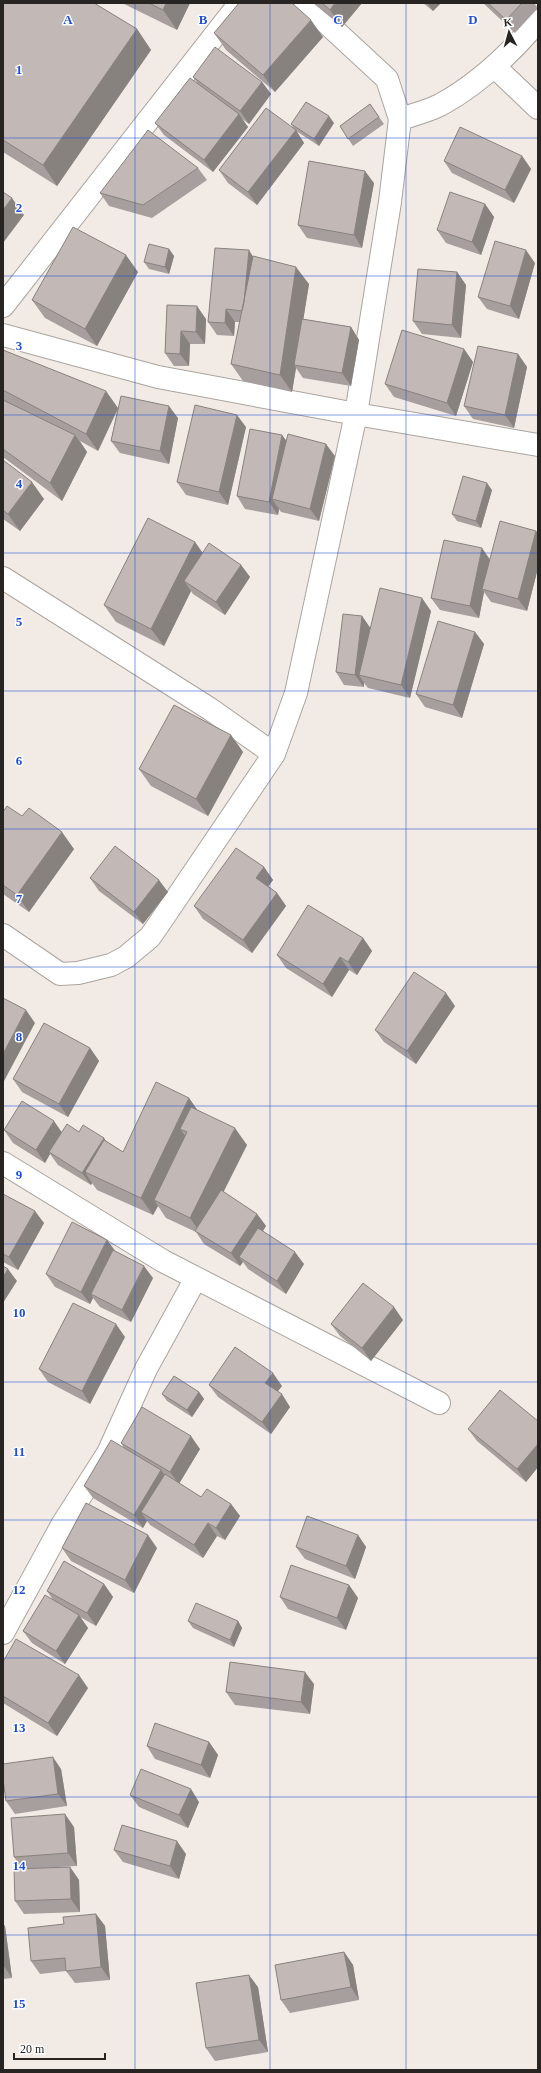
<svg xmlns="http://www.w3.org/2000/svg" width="541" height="2073" viewBox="0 0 541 2073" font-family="Georgia,serif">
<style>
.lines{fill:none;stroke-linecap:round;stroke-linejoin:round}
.minor-casing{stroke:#aba49f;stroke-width:24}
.tertiary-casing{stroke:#aba49f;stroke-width:24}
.minor{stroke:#fff;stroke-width:22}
.tertiary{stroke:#fff;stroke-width:22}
.wall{fill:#a79f9d}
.shaded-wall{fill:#88827f}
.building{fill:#c2b9b6;stroke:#88827f}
.grid{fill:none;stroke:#1d4ed8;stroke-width:1;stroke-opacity:0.55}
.grid-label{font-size:13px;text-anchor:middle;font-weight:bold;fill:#1d4ed8;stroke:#fff;stroke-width:3;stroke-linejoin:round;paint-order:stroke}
</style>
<rect width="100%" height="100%" fill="#f2ebe5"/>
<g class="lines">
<g class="minor-casing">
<path id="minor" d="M495 67 538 108
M400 119C413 115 428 111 440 105 479 84 510 54 538 21
M3 335 158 377 356 414 538 445
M3 578 210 709 274 754
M3 935 60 974 78 973 111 965 126 957 150 937 159 924 274 754 296 693 356 414 390 202 400 119 387 79 305 3
M3 1163 163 1261 439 1403
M3 1633 62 1525 108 1453 146 1369 196 1278"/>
</g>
<g class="tertiary-casing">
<path id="tertiary" d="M3 306 240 3"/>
</g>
<use href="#minor" class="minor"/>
<use href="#tertiary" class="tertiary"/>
</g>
<path class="wall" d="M3 3 137 29 151 50 57 186 3 152Z
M122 3H190L177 30Z
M313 3H362L342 27Z
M423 3H441L433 11Z
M483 3H534L538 8 515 33Z
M214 33 323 37 275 92 226 50Z
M193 77 262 82 271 94 249 124 241 118 248 127 213 172 164 135 155 123 198 84Z
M370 104 384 124 353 146 340 126Z
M334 123 319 146 296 131 304 143 257 205 228 183 219 170 295 130 291 124Z
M522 156 531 169 514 203 452 173 444 161Z
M198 168 207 180 152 218 109 206 100 193Z
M374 183 362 248 307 238 298 225Z
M485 204 494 217 481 255 446 243 437 230Z
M169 249 174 256 169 274 149 269 144 262Z
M253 256 309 284 303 319 351 327 359 340 351 386 303 378 296 368 292 392 243 381 231 364 240 322H235L234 336 217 335 208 322Z
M535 263 519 319 487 309 478 297Z
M138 272 97 346 45 318 32 300Z
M457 272 466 285 461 338 422 334 413 321Z
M167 305 206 319 205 344H190L189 366H174L165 353Z
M464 349 473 362 456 416 394 397 385 384Z
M3 350 118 408 178 418 169 464 120 453 111 441 117 411 98 451 80 441 87 452 62 501 3 457Z
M518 354 527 367 514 428 473 419 464 406Z
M246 427 228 505 186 495 177 482Z
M282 435 287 442 335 456 319 521 281 512 279 509 278 515 245 509 237 496Z
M3 460 44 499 20 531 3 519Z
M492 490 481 528 457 521 452 514Z
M536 531 538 534V568L527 611 491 602 484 592 479 618 440 610 431 598Z
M195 542 203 553 241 565 250 577 225 615 193 594 191 591 164 646 116 622 104 605Z
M431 611 410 698 368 688 364 683V687L344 685 336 672 362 616 370 628Z
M475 632 484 644 462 718 425 707 416 694Z
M231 735 243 752 208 816 151 786 139 769Z
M3 812 22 816 74 849 29 912 3 894Z
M264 867 273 880 268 886 277 893 286 906 252 953 203 919 194 906Z
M90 878 168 892 143 924 99 891Z
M363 938 372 951 357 975 349 970 332 997 286 968 277 955Z
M455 1006 416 1064 384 1042 375 1030Z
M90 1048 99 1061 68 1117 22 1092 13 1079Z
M189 1098 197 1110 247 1145 223 1192 257 1214 266 1226 263 1231 304 1264 286 1294 248 1269 243 1262 240 1266 204 1244 196 1232 166 1218 158 1206 153 1215 97 1190 92 1183 91 1185 58 1165 50 1154 45 1163 13 1143 4 1130 62 1132H79L104 1138 105 1140 123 1152Z
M3 1194 44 1223 18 1270 3 1262Z
M107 1240 115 1251 153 1278 131 1322 100 1307 93 1298 90 1304 55 1287 46 1274Z
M403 1320 371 1361 340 1336 331 1324Z
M125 1337 90 1404 48 1382 39 1369Z
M209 1385 282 1386 277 1392 290 1407 271 1434 218 1397Z
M199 1392 204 1399 192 1417 167 1401 162 1394Z
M538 1421V1467L526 1482 477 1441 468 1429Z
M121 1443 200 1449 179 1483 201 1497 231 1504 240 1516 225 1540 217 1536 203 1558 150 1525 147 1521 143 1528 93 1498 84 1486 124 1448Z
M358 1535 366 1547 355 1579 305 1559 296 1547Z
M62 1548H157L134 1593 71 1561Z
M104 1584 113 1597 96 1626 80 1617 88 1628 65 1664 32 1643 23 1631 53 1600 47 1591Z
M349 1585 358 1598 346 1630 288 1609 280 1597Z
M188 1621H238L242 1628 234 1647 193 1628Z
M3 1662 88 1688 57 1736 3 1703Z
M314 1684 310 1714 235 1705 226 1692Z
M209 1742 218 1755 210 1778 155 1759 147 1746Z
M61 1769 67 1806 15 1814 6 1801Z
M130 1795 199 1802 188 1828 139 1807Z
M74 1827 77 1866 38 1868 70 1867 79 1880 80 1912 24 1914 15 1901 22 1869 14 1857Z
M114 1850 186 1854 179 1879 123 1862Z
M96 1914 105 1926 110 1980 75 1983 66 1971 40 1974 31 1961 64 1924Z
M3 1924 5 1926 12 1978 3 1979Z
M344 1952 353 1965 359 2000 290 2013 281 2000Z
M258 1987 268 2052 215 2061 206 2048Z"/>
<path class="shaded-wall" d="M166 3H190L177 30 163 10Z
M335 3H362L342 27 330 10Z
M427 3H441L433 11Z
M311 20 323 37 275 92 263 75Z
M137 29 151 50 57 186 43 165Z
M262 82 271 94 249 124 240 111Z
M239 114 248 127 213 172 204 160Z
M329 116 334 123 319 146 314 139Z
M296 130 304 143 257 205 248 192Z
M522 156 531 169 514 203 505 190Z
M365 171 374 183 362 248 354 235Z
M12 198 24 215 3 243V210Z
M485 204 494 217 481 255 472 242Z
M169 249 174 256 169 274 165 267Z
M249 250 257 263 243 311Z
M526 250 535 263 519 319 510 306Z
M126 255 138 272 97 346 85 329Z
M296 267 309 284 296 366 294 365 296 368 292 392 280 375Z
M457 272 466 285 461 338 452 325Z
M197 306 206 319 205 344 196 332Z
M226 309 235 322 234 336 225 323Z
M351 327 359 340 351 386 342 373Z
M181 331 190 344 189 366 180 354Z
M464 349 473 362 456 416 447 403Z
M518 354 527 367 514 428 505 415Z
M106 391 118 408 98 451 86 434Z
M169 406 178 418 169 464 160 451Z
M237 415 246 427 228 505 219 492Z
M75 435 87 452 62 501 50 483Z
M282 435 291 447 272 499 279 509 278 515 269 502Z
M326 444 335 456 319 521 310 509Z
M32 482 44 499 20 531 8 514Z
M487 483 492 490 481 528 476 521Z
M536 531 538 534V568L527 611 518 599Z
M195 542 207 560 184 581 191 591 164 646 151 629Z
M482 548 491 561 482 589 484 592 479 618 470 606Z
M241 565 250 577 225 615 216 602Z
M422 598 431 611 410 698 401 685Z
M362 616 371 629 359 675 364 683V687L355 675Z
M475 632 484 644 462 718 453 705Z
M231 735 243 752 208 816 196 799Z
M62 832 74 849 29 912 17 895Z
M264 867 273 880 265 891 256 878Z
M159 880 168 892 143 924 134 912Z
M277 893 286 906 252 953 243 940Z
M363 938 372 951 357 975 348 962Z
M340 957 349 970 332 997 323 984Z
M446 993 455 1006 416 1064 407 1051Z
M26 1010 35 1023 3 1083V1054Z
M90 1048 99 1061 68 1117 59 1104Z
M189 1098 201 1115 187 1132 180 1129 189 1141 154 1200 158 1206 153 1215 141 1198Z
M54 1121 63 1134 49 1152 50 1154 45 1163 36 1150Z
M235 1128 247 1145 202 1235 190 1218Z
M104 1138 112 1151 85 1172 92 1183 91 1185 82 1173Z
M35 1211 44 1223 18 1270 9 1257Z
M257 1214 266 1226 244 1260 239 1257 243 1262 240 1266 231 1253Z
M107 1240 116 1252 91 1294 93 1298 90 1304 81 1292Z
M295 1252 304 1264 286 1294 277 1281Z
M144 1266 153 1278 131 1322 122 1310Z
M8 1269 17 1281 3 1303V1277Z
M394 1307 403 1320 371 1361 362 1348Z
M116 1324 125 1337 90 1404 82 1391Z
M273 1373 282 1386 274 1396 265 1383Z
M199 1392 204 1399 192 1417 187 1410Z
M282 1394 290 1407 271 1434 262 1422Z
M191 1436 200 1449 179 1484 170 1472Z
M538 1444V1467L526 1482 517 1469Z
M161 1470 170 1482 141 1512 147 1521 143 1528 134 1515Z
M231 1504 240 1516 225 1540 216 1528Z
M208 1523 217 1536 203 1558 194 1545Z
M148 1535 157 1548 134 1593 125 1580Z
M358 1535 366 1547 355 1579 346 1566Z
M104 1584 113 1597 96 1626 87 1613Z
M349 1585 358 1598 346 1630 337 1618Z
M79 1615 88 1628 65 1664 56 1651Z
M238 1621 242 1628 234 1647 230 1640Z
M305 1672 314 1684 310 1714 301 1702Z
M79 1675 88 1688 57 1736 48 1723Z
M209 1742 218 1755 210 1778 201 1765Z
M53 1757 61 1769 67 1806 58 1794Z
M191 1789 199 1802 188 1828 179 1815Z
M65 1814 74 1827 77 1866 68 1853Z
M177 1841 186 1854 179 1879 170 1866Z
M70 1867 79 1880 80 1912 71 1899Z
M96 1914 105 1926 110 1980 101 1967Z
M3 1924 5 1926 12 1978 3 1965Z
M344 1952 353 1965 359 2000 351 1987Z
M249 1975 258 1987 268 2052 259 2040Z"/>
<path class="building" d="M3 3H94L137 29 43 165 3 140Z
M149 3H166L163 10Z
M239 3H292L311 20 263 75 214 33Z
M322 3H335L330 10Z
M488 3H522L506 20Z
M215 47 262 82 240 111 193 77Z
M190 78 239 114 204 160 155 123Z
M306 102 329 116 314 139 291 124Z
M370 104 379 117 348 139 340 126Z
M266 108 296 130 248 192 219 170Z
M460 127 522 156 505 190 444 161Z
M148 130 198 168 143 205 100 193Z
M309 161 365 171 354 235 298 225Z
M3 192 12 198 3 210Z
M450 192 485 204 472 242 437 230Z
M73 227 126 255 85 329 32 300Z
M495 241 526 250 510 306 478 297Z
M149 244 169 249 165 267 144 262Z
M215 248 249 250 244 302 242 311 226 309 225 323 208 322Z
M253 256 296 267 280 375 231 364Z
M418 269 457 272 452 325 413 321Z
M167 305 197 306 196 332 181 331 180 354 165 353Z
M302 319 351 327 342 373 294 365Z
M402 330 464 349 447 403 385 384Z
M478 346 518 354 505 415 464 406Z
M3 350 106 391 86 434 3 390Z
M121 396 169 406 160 451 111 441Z
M3 400 75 435 50 483 3 449Z
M195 405 237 415 219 492 177 482Z
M250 429 282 435 269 502 237 496Z
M288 434 326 444 310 509 272 499Z
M3 460 32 482 8 514 3 510Z
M463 476 487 483 476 521 452 514Z
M148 518 195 542 151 629 104 605Z
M500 521 536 531 518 599 482 589Z
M444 540 482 548 470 606 431 598Z
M209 543 241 565 216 602 184 581Z
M380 588 422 598 401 685 359 675Z
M343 614 362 616 355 675 336 672Z
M438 621 475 632 453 705 416 694Z
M174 705 231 735 196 799 139 769Z
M7 806 22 816 29 808 62 832 17 895 3 885V812Z
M115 846 159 880 134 912 90 878Z
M236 848 264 867 256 878 277 893 243 940 194 906Z
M308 905 363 938 348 962 340 957 323 984 277 955Z
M414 972 446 993 407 1051 375 1030Z
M3 998 26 1010 3 1054Z
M44 1023 90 1048 59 1104 13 1079Z
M156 1082 189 1098 141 1198 85 1172 104 1140 123 1152Z
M22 1101 54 1121 36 1150 4 1130Z
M191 1107 235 1128 190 1218 154 1200 187 1132 180 1129Z
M67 1124 79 1132 83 1125 104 1138 82 1173 49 1152Z
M221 1190 257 1214 231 1253 195 1231Z
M3 1194 35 1211 9 1257 3 1254Z
M72 1222 107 1240 81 1292 46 1274Z
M258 1228 295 1252 277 1281 239 1257Z
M113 1250 144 1266 122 1310 91 1294Z
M3 1266 8 1269 3 1277Z
M363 1283 394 1307 362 1348 331 1324Z
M73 1303 116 1324 82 1391 39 1369Z
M235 1347 273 1373 265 1383 282 1394 262 1422 209 1385Z
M174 1376 199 1392 187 1410 162 1394Z
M500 1390 538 1421V1444L517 1469 468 1429Z
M142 1407 191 1436 170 1472 121 1443Z
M111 1440 161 1470 134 1515 84 1486Z
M165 1474 201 1497 207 1489 231 1504 216 1528 208 1523 194 1545 141 1512Z
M86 1503 148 1535 125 1580 62 1548Z
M307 1516 358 1535 346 1566 296 1547Z
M64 1561 104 1584 87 1613 47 1591Z
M291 1565 349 1585 337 1618 280 1597Z
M45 1595 79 1615 56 1651 23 1631Z
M196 1603 238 1621 230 1640 188 1621Z
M16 1639 79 1675 48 1723 3 1696V1662Z
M230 1662 305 1672 301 1702 226 1692Z
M155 1723 209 1742 201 1765 147 1746Z
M53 1757 58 1794 6 1801 3 1779V1764Z
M141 1769 191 1789 179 1815 130 1795Z
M65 1814 68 1853 14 1857 11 1818Z
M122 1825 177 1841 170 1866 114 1850Z
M70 1867 71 1899 15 1901 14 1869Z
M96 1914 101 1967 66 1971 65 1958 31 1961 28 1928 64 1924 63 1917Z
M344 1952 351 1987 281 2000 275 1965Z
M249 1975 259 2040 206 2048 196 1983Z"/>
<path class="grid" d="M135 3V2070M270 3V2070M406 3V2070M3 138H538M3 276H538M3 415H538M3 553H538M3 691H538M3 829H538M3 967H538M3 1106H538M3 1244H538M3 1382H538M3 1520H538M3 1658H538M3 1797H538M3 1935H538"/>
<g class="grid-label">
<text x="68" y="24">A</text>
<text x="203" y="24">B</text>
<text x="338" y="24">C</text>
<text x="473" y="24">D</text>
<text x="19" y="74">1</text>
<text x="19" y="212">2</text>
<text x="19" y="350">3</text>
<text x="19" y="488">4</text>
<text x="19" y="626">5</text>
<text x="19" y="765">6</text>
<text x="19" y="903">7</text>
<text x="19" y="1041">8</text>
<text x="19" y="1179">9</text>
<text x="19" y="1317">10</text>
<text x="19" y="1456">11</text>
<text x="19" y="1594">12</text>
<text x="19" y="1732">13</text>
<text x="19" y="1870">14</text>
<text x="19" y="2008">15</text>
</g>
<rect width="541" height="2073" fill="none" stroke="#272422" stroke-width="8"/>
<g transform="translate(509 32) rotate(354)" stroke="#ffffff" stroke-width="3" paint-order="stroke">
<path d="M0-3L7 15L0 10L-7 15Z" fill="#272422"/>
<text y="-6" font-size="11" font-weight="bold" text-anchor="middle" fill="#272422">K</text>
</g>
<path d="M14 2053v6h91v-6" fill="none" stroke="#272422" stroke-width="2"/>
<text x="20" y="2053" font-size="12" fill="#272422" stroke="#ffffff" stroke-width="3" paint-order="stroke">20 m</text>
</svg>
